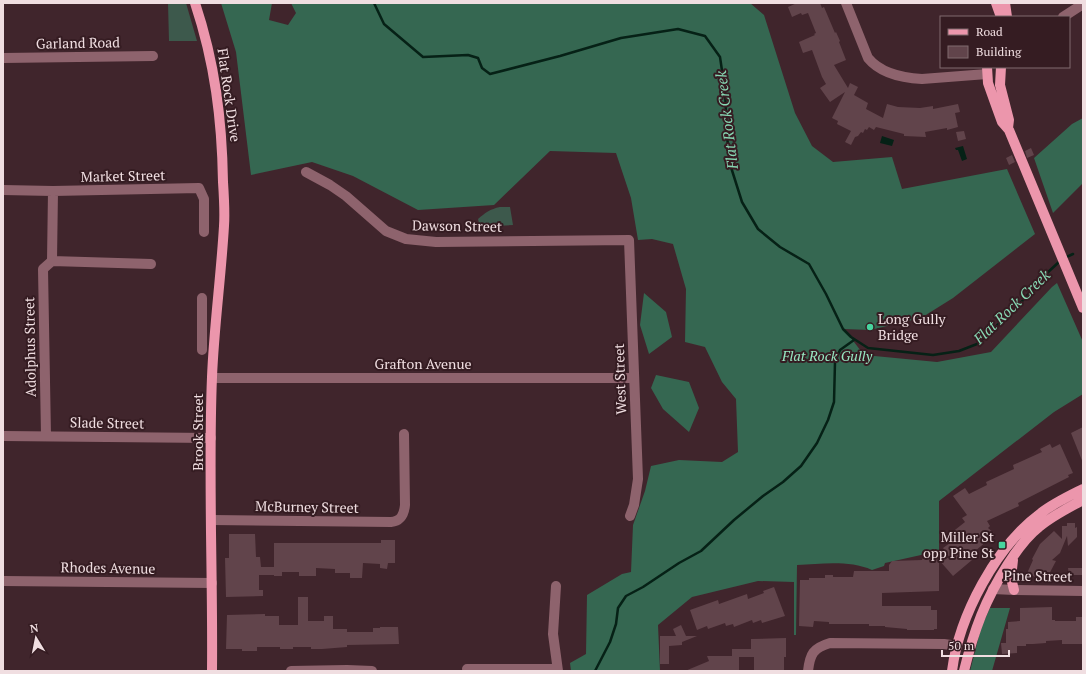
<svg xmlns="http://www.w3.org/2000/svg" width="1086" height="674" viewBox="0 0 1086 674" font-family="'PT Serif',serif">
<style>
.green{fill:#3d594c}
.forest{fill:#356751}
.water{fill:#062116}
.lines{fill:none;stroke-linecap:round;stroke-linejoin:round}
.stream{stroke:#062116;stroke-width:2.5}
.building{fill:#61444b}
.minor{stroke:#8e636d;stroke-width:10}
.major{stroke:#ec96ac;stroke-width:10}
.poi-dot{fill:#47d49e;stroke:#351c22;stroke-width:1.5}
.labels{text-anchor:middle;stroke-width:4;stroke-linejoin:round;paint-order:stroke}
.street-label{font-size:14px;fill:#f0dee1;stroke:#351c22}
.poi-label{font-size:14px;fill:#f0dee1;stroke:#351c22;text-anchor:start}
.park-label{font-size:14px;font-style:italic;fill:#97e8c2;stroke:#351c22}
.water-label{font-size:15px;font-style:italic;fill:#88d9b4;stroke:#351c22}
</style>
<rect width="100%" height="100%" fill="#40252c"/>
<path class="green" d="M168 3H186L197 41H169Z
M500 207H510L513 225 480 227 478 219C485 213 490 209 500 207Z"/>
<path class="forest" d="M221 3H272L269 20 288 25 296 13 291 3H750L764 15 795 113 812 146 833 162 892 157 902 189 1007 169 1035 234 953 298 921 318 870 330 844 329 864 355 937 362 991 352 1052 287 1057 283 1083 342V394L1054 412 939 501V551L885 563 884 566 872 570C849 560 822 564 797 565L796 635H794V582L758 581 692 597 658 625 660 671H571L570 663 586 654 587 595 622 574 631 572 633 525 645 491 651 466 679 460 722 462 738 452 736 399 722 382 705 347 685 342 686 289 673 244 652 239 638 240 631 198 616 153 550 151 494 205 418 210 353 176 312 162 251 175 236 52Z
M1083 118V183L1053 213 1034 158 1072 124Z
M644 293 666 312 672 337 649 354 640 325Z
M656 375 689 382 699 408 689 432 663 409 651 388Z
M990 608H1010L992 671H970L981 628Z"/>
<path class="water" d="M882 136 894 140 892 146 880 143Z
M963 146 967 159 962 161 958 150H956L955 148Z"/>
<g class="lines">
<path class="stream" d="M374 3 384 24 423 57 468 55 478 58 482 68 490 74 560 56 621 38 678 29 705 36 720 57 725 91 727 136 730 164 742 202 758 229 780 247 809 264 826 294 843 329 851 337 868 348 933 355 959 351 977 344 1017 307 1046 274 1060 261
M1064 258 1073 254
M595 671 610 642 616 624 618 608 626 596 643 587 679 563 701 551 734 520 763 496 783 482 801 466 817 443 828 420 834 402 835 362 840 350 854 340"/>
</g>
<path class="building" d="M797 3H820L822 8 824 7 835 33 836 32 840 41 839 42 846 60 834 65 848 88 850 83 858 87 854 95 868 103 866 109 883 118 887 104 898 107 920 108 933 106V109L958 104 960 112 955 113 958 127 947 130V128L925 132 926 137 904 136V134L876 127 874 130 869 127 867 130 865 129 863 133 861 132 858 136 855 137 851 145 845 142 851 131 837 124 838 121 832 118 845 92 830 102 820 88 826 84 822 77 812 50 803 53 799 42 815 35 814 34 816 33 808 13 802 15 801 13 792 17 788 7Z
M964 131 966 139 958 141 956 132Z
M1031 148 1034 155 1027 158 1025 151Z
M1012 155 1015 162 1009 165 1006 158Z
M1083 427V463L1071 433Z
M1050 444 1052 448 1060 444 1073 473 1068 475 1069 477 1018 503 1019 506 987 521 990 526 988 528 995 534 974 552 975 554 971 557 972 560 953 576 939 560V591L882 593V606H931V610H937V629H934V630H907V629L885 627V626H869V624H829V622L814 621 813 627 799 626 800 580H809V578H825V575H833V577H853L854 571H889V565L892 561 922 560 923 558H950L943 548 950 543 946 537 965 522 962 518 967 515 953 496 965 488 969 494 987 485 986 482 1014 469 1013 465 1042 452 1040 449Z
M1067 523H1075V528L1077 527V537L1068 546 1067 536 1060 553 1052 560 1056 561 1046 580 1041 577 1040 579 1033 576 1031 581 1025 578 1033 560 1032 559 1040 544 1054 531 1062 539V526H1067Z
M229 534H255L256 557H260L261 567H274V543H381V540H395V563H388L387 569 380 568V564L363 563 362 578H350V573H335V569L316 568V576H299V572H282V576H274V575H259V590H263V596L226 597 225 558H229Z
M1068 568H1083V575H1069Z
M774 587 785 616 762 623 761 620 753 623 752 620 734 627 733 624 726 626 725 623 708 629 707 626 697 630 690 610 718 600 719 604 747 594 748 599 764 593 763 591Z
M298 597H308V621H324V616H333V629H347V632H373V628H380V627H398L399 644 347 645V647L322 649H311V647H293V649H280V647H257V651H242V649H226L227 615 265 614V616H279V625H298Z
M1052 607V620H1055V621H1076V617H1083V644H1062V640L1046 641V643L1033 644H1026V646H1017V653L1002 654 1001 643H1006V629H1008V622L1020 621V608Z
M681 625 686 636H697L682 642V645L669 646V664H660V636H676L673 629Z
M786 638V657H784V671H754V657H739V671H685L709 661 707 656H732V649H751V639Z"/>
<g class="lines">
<path class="minor" d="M846 3 868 58C881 74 903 78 922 79L987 74
M1063 17 1083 4
M3 58 153 56
M306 172 330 185 346 196 386 231 406 239 436 242 629 240 638 479 634 505 630 516
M3 190 53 191 199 188 204 199V232
M52 261 53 191
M202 350V298
M212 378H634
M3 436 211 438
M46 436 43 269 52 261 151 264
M212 520 391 522C401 521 404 515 405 505L404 434
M3 581 212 583
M556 586 553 634 558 671
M993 589 1014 590 1083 591
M467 669H557
M291 671 347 670 372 671
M808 671C810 654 813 648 830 643L944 644 957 646"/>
<path class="major" d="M195 3C215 63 222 120 223 182 224 197 225 212 224 226 221 277 214 327 212 377 208 475 213 573 212 671
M996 3 1001 17
M1005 3 1007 17
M987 67 988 83 993 97 1002 122 1009 130 1083 308
M1001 67 1000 85 1009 120 1008 128
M1013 560 1011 578 1014 590
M952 671C959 616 996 546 1041 513 1054 503 1069 496 1083 489
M964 671C974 630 985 600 1008 564 1017 550 1026 537 1039 527 1052 516 1068 508 1083 500"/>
</g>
<g class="poi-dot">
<circle cx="870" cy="327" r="4"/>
<rect x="998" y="541" width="8" height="8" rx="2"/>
</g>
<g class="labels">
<g class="street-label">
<text transform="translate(78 43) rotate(-1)" y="5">Garland Road</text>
<text transform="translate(229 95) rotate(82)" y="5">Flat Rock Drive</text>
<text transform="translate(123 176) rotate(-1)" y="5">Market Street</text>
<text transform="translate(457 226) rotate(1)" y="5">Dawson Street</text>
<text transform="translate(30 347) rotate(-91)" y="5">Adolphus Street</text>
<text x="423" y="369">Grafton Avenue</text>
<text transform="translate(620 379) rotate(-92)" y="5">West Street</text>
<text transform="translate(107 423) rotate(1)" y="5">Slade Street</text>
<text transform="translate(198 432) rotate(-90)" y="5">Brook Street</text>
<text transform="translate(307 507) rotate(1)" y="5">McBurney Street</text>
<text transform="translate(108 568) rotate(1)" y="5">Rhodes Avenue</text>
<text transform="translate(1038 576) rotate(1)" y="5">Pine Street</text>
</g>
<g class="poi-label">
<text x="878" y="324">Long Gully<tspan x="878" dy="16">Bridge</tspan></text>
<text x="994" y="542" text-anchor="end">Miller St<tspan x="994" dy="16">opp Pine St</tspan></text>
</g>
<g class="park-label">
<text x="827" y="361">Flat Rock Gully</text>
</g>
<g class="water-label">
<text transform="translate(727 120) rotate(-97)" y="5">Flat Rock Creek</text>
<text transform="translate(1012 307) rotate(-44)" y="5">Flat Rock Creek</text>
</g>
</g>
<rect width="1086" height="674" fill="none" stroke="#f0dee1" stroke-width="8"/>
<rect x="940" y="16" width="130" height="52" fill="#351c22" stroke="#806a6e"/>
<rect x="948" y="29" width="20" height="6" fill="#ec96ac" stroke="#806a6e"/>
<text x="976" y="36" font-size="12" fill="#f0dee1">Road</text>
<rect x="948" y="46" width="20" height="12" fill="#61444b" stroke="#806a6e"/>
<text x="976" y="56" font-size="12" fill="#f0dee1">Building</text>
<g transform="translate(36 638) rotate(350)" stroke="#351c22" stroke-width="3" paint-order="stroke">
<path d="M0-3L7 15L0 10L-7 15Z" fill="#f0dee1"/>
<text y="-6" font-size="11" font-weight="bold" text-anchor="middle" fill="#f0dee1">N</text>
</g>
<path d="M942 650v6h67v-6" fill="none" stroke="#f0dee1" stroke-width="2"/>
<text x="948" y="650" font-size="12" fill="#f0dee1" stroke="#351c22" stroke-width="3" paint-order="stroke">50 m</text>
</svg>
